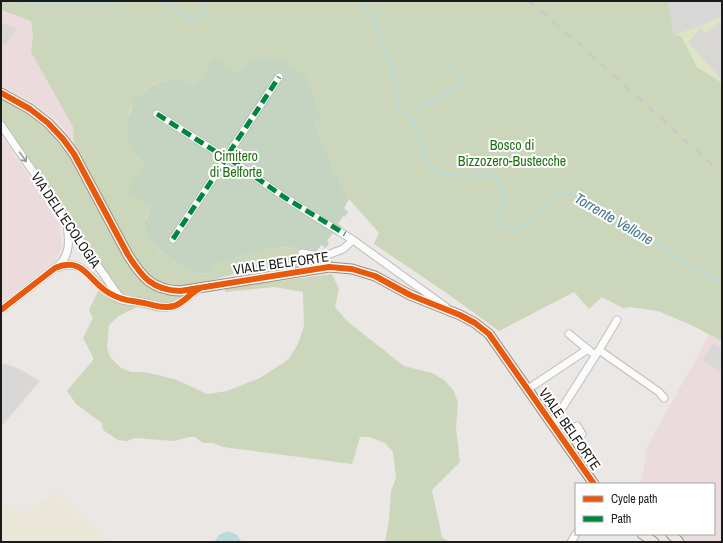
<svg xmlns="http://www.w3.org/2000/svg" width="723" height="543" viewBox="0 0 723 543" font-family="'Archivo Narrow',sans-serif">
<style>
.residential{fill:#d9d7d6}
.commercial{fill:#ebdbdd}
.farmland{fill:#eae6d8}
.grass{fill:#dde5c5}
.forest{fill:#cbd6bb}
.cemetery{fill:#c5d3c1}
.parking{fill:#dad8d7}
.water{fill:#badbda}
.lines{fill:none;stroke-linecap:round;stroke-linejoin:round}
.stream{stroke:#badbda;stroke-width:2}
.minor-casing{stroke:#bfbebc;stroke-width:9}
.major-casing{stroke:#9d8f83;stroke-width:11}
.minor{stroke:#fcfbfb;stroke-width:7}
.major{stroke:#eee8e4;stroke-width:9}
.rail{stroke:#c9c8c8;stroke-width:2;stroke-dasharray:8 8;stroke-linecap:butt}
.quiet{stroke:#00873e;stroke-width:5;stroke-dasharray:10 5;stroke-linecap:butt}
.cycleway-casing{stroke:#fff;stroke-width:8}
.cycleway{stroke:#e8590c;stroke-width:6}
.oneway{stroke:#979696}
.labels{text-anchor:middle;stroke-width:4;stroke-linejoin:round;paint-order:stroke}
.park-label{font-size:14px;fill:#216f14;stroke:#fff}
.street-label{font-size:14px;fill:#1b1b1b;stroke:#fff}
.water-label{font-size:15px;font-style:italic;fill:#47798c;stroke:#fff}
</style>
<rect width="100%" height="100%" fill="#eae7e4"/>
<path class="residential" d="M668 1H722V83L674 35Z"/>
<path class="commercial" d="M1 10 31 21 33 35 31 52 73 127 74 144 57 120 30 101 1 86Z
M1 135 30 178 51 204 59 218 62 248 54 264 1 302Z
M710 334 722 341V542H680L669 534H714V484H640L647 456 645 450Z"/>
<path class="farmland" d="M56 494 108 542H1V498L22 514Z"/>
<path class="grass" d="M722 16V20L706 33 699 27V30L688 42 722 80V83L697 67 688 52 674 35 698 27Z"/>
<path class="forest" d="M1 1H668L674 35 681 36 697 67 722 83V341L691 325 658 311 630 307 623 308 602 297 589 309 574 292 499 331 448 294 374 244 379 233 349 199 332 167 314 121 321 119 312 88 307 77 256 58 243 67 239 73 196 85 182 79 162 81 154 84 145 91 138 98 129 112 138 158 145 163 151 206 146 217V226L150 241 159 251 189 270 198 273 213 274 214 265C244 255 285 239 316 252L295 266 238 273 201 283 196 286 176 308 171 311 159 312 137 307 119 316 109 325 107 347 110 357 121 368 131 372H143L154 374 177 380 207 394 227 391 260 378 289 359 298 344 304 326 303 292 274 287 225 292V288L332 274 339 289 335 307 348 322 404 366 432 373 444 380 454 391 458 403 456 428 460 462 432 490 442 537 449 542H385L389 520 391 491 396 478 393 452 385 443 369 437H360L352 464 223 447 213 443H203L195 437H189L174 441 135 438 127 441 118 440 103 430 102 423 76 404 67 391 94 359 83 338 93 318 89 310 99 289 109 280 92 251 1 118V99C28 111 45 127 64 149L74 144 73 127 31 52 33 35 31 21 1 10Z"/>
<path class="cemetery" d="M215 58 238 73 243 67 256 58 276 59 285 61 307 77 312 88 321 119 314 121 332 167 349 199 344 208 348 212 345 217 343 216 338 224 342 227 337 235 333 233 327 241 329 243 326 248 321 245 316 252C284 239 245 255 214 265L213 274C207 273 200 274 194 272 187 270 181 265 175 261 152 247 137 234 151 206L128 191 145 163C126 150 122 125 133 106L132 100 138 98 151 86 162 81 182 79 196 85Z"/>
<path class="parking" d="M1 22 16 29 6 45H1Z
M713 343 722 348V372L702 360Z
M1 364H7L23 371 40 381 1 427Z"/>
<path class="water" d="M228 531 237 535 242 542H214L219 535Z"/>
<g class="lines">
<path class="stream" d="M18 1C53 4 88 4 123 1
M156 1 169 3 189 19 197 20 202 14 206 1
M362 1C376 24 389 54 396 80 399 89 394 100 397 106 401 113 409 116 413 121 419 133 422 157 431 167 443 179 475 175 491 175 511 186 502 201 498 218L502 227 512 230 525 225 553 196 565 191 574 194 631 226 669 251 685 264 722 283
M412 120 422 106 462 85 464 81 460 76 450 67"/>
<g class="minor-casing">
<path id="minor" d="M157 114 221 155
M1 125 113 288 119 296
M229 153 279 77
M231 160 284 197 353 240 446 307
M173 239 224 162
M302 253 322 257 343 249 353 240
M58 266C71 255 69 239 67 224
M1 310 55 268C82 257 88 277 106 291 111 294 117 298 122 300 128 302 135 301 141 302 152 304 162 309 174 306 184 303 190 293 199 289
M569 334 591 352
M599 350 617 320
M528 389 588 349
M554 420 561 422 579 437 582 434 577 426
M552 424 599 350 659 392 664 398
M571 542 576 534"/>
</g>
<g class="major-casing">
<path id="major" d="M1 93 30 109 48 123 63 139 74 154 128 255C142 277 152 290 180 291L329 267 352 269 375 276 410 295 460 315 475 323 489 334 594 484
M642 534 654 542
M671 534 679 542"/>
</g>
<use href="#minor" class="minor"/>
<use href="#major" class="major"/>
<path class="rail" d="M528 1 573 38 722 174"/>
<path class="quiet" d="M157 114 221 155
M229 153 279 77
M231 160 284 197 345 234
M173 239 224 162"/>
<g class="cycleway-casing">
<path id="cycleway" d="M1 93 30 109 48 123 63 139 74 154 128 255C142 277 152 290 180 291L329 267 352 269 375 276 410 295 460 315 475 323 489 334 594 484
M1 310 55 268C84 256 88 281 109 293 123 301 129 300 144 303 154 305 163 309 174 306 184 303 190 293 199 289"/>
</g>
<use href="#cycleway" class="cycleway"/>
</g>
<defs><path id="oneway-shaft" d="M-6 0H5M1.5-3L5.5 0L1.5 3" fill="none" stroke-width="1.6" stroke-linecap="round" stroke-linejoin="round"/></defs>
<use class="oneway" href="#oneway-shaft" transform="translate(23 157) rotate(55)"/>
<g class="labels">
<g class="park-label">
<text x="512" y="150">Bosco di<tspan x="512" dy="16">Bizzozero-Bustecche</tspan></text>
<text x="236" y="161">Cimitero<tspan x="236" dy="16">di Belforte</tspan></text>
</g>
<g class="street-label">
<text transform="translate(66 220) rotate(56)" y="5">VIA DELL'ECOLOGIA</text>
<text transform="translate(281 263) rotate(-8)" y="5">VIALE BELFORTE</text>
<text transform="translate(570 429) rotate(55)" y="5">VIALE BELFORTE</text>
</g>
<g class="water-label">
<text transform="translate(614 219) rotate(30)" y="5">Torrente Vellone</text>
</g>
</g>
<rect width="723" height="543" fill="none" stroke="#1b1b1b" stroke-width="4"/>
<rect x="575" y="483" width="140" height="52" fill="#ffffff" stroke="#a4a4a4"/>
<rect x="583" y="496" width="20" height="6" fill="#e8590c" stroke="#a4a4a4"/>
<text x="611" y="503" font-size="12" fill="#1b1b1b">Cycle path</text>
<rect x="583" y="516" width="20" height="6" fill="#00873e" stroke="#a4a4a4"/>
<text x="611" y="523" font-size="12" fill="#1b1b1b">Path</text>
</svg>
